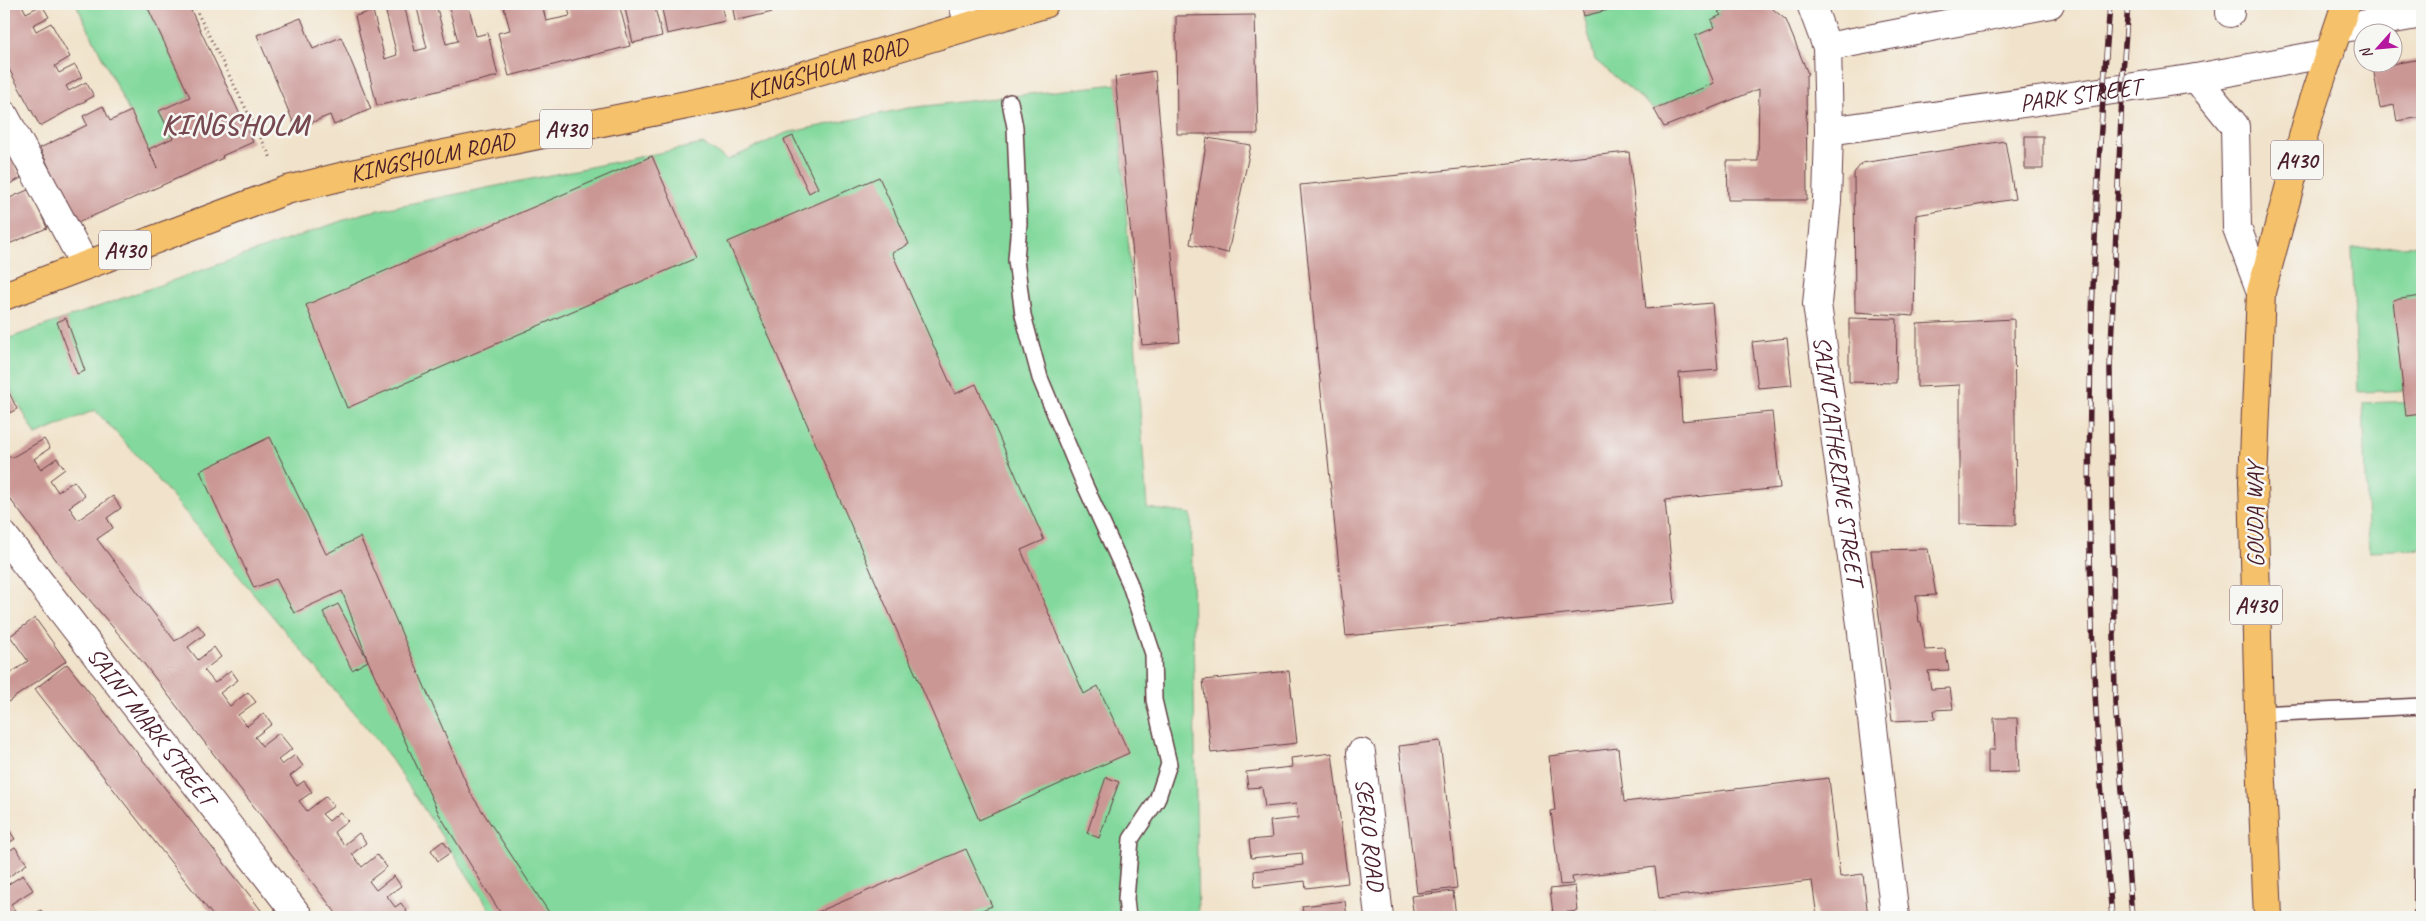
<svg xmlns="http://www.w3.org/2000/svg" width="2426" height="921" viewBox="0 0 2426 921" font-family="Caveat,sans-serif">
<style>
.green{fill:#83d99d;stroke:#667c64}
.building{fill:#ca9794}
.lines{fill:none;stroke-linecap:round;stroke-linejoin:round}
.lane-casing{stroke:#633c43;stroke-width:18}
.street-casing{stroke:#633c43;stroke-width:30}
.primary-casing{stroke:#633c43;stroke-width:30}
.path{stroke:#633c43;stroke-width:3;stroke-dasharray:1 4;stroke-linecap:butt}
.lane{stroke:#fff;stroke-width:15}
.street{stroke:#fff;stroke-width:28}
.primary{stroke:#f5c16b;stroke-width:28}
.rail-casing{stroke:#4a1f2b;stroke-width:5.5}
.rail{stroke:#f6f6f2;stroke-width:4;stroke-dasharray:11;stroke-linecap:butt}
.labels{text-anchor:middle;stroke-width:5;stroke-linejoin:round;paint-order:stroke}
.shield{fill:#f6f6f2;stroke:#7e6067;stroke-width:1}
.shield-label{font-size:22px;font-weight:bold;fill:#4a1f2b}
.street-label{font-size:24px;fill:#4a1f2b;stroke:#f6f6f2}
.district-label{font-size:29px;font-weight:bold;letter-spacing:1px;fill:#774950;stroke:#f6f6f2}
</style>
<rect width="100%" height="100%" fill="#f6f6f2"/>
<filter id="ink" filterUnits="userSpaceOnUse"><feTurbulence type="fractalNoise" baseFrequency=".02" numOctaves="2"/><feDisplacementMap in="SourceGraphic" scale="10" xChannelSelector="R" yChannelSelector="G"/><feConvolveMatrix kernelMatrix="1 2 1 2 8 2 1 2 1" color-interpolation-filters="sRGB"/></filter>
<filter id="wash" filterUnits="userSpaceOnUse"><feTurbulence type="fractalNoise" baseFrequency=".0096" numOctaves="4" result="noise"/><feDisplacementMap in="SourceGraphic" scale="20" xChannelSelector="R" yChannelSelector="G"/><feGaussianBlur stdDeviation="1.12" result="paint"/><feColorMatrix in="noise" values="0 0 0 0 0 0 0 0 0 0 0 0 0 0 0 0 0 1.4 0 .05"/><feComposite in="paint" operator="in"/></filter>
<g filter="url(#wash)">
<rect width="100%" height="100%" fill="#f1e3cb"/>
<path class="green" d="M76 4H146L190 97 160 111 173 138 148 150Z
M1635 4 1637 7 1649 4H1721L1725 8 1718 12 1721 15 1711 20 1714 28 1697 35 1714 83 1654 109 1595 60 1584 16Z
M1117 84 1147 508 1191 514 1198 917H495L385 750 144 463 95 410 36 435 4 378V340L364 213 703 144 728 160 786 133 908 108Z
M2422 245V390L2358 392 2352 248Z
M2422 401V549L2369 551 2363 403Z"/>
<g id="blocks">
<path class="building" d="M4 4H24L22 5 26 13 42 5 49 17 33 25 36 31 51 23 70 57 55 66 59 73 75 65 82 77 66 86 69 91 86 82 94 96 40 126 4 60Z
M146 4H188L253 142 222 156 223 158 75 224 40 148 87 125 83 116 103 106 110 121 131 111 157 168 149 149 173 138 159 111 190 97Z
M404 4 415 51 427 48 417 8 436 4 446 44 458 41 448 4H468L476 36 488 33 498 76 377 106 355 16 373 11 385 59 397 55 385 9Z
M503 4H542L546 21 570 16 567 4H607V6L619 4 630 46 509 76 498 33 510 30Z
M624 4H654L662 36 633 43Z
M661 4H721L725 21 667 34Z
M732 4H792L793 7 735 21Z
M1581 4H1632L1584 16Z
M1721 4H1767L1786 20 1808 74 1806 75 1807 200H1728L1727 161H1758L1759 89 1664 127 1654 109 1714 83 1695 36 1714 28 1711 20 1721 15 1718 12 1725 8Z
M1255 15 1258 134H1177L1176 16Z
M301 18 313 49 341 37 371 109 334 125 330 115 296 129 257 35Z
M2422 59V117L2397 121 2394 105 2380 108 2373 67Z
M1155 71 1180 342 1142 345 1115 77Z
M793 136 818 188 809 193 784 140Z
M2025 136H2043V169H2025Z
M1207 138 1251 145 1228 253 1190 244Z
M2005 141 2015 199 1916 215 1914 316 1855 312 1854 173 1862 163Z
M4 143 21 178 4 187Z
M1629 152 1646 309 1712 303 1718 370 1679 373 1682 421 1772 412 1780 488 1665 500 1675 603 1346 636 1300 185Z
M652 156 696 258 347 408 306 305Z
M879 177 909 244 892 253 955 394 976 384 1044 540 1021 550 1084 694 1098 686 1129 753 979 820 728 242Z
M30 189 47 228 4 246V197L5 200Z
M2422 296V414L2406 416 2393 300Z
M66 318 85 371 77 374 57 322Z
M1849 318 1897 319 1896 383 1849 382Z
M2014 319 2016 525 1960 524V385L1917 387V324Z
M1787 338 1792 385 1758 388 1752 342Z
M4 382 17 409 4 416Z
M270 437 326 554 360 537 471 794 552 917H503L439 814 368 661 342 591 294 613 276 579 254 588 200 471Z
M44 439 50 448 34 459 41 469 57 458 65 469 50 480 58 492 74 481 85 496 69 507 78 520 113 496 121 508 107 518 113 528 97 539 175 641 198 625 205 634 188 647 198 660 214 647 221 657 204 670 215 683 231 670 238 680 220 693 230 706 248 692 256 702 238 715 247 726 264 713 272 724 255 737 262 746 279 733 292 749 278 760 282 765 295 755 303 766 290 776 297 786 304 781 312 792 299 801 307 811 326 796 334 806 322 814 329 821 340 812 348 821 334 832 344 845 359 833 366 843 352 854 362 867 377 855 387 867 369 881 376 890 394 876 401 886 387 896 395 907 401 903 407 912 401 917H339L145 665 60 565 4 491V449L11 458Z
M1928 549 1936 595 1916 596 1919 622H1921L1925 650 1945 649 1949 670 1928 671 1931 689 1950 688 1953 709 1934 710 1935 719 1892 721 1871 550Z
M338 604 368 661 352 670 323 612Z
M35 618 66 661 8 702 4 697V678L28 661 10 636Z
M67 664 251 897 266 917H214L121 799 35 689Z
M1289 671 1297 743 1211 753 1203 680Z
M1994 718H2017L2019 772 1988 773V750H1995Z
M1440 741 1457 888 1417 893 1399 746Z
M1618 748 1624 802 1829 778 1840 877 1863 874 1868 917H1817L1812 881 1659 898 1655 867 1572 877 1573 884 1560 885 1551 811 1555 810 1549 756Z
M1332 753 1348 883 1306 888 1305 881 1255 887 1254 871 1303 865 1302 853 1251 858 1249 840 1272 838 1270 821 1298 818 1296 804 1265 807 1262 787 1248 788 1246 772 1292 767 1291 758Z
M1106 777 1119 782 1099 838 1087 833Z
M4 822 15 839 4 846Z
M443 841 451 852 438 861 431 850Z
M15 847 27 864 4 880V854Z
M966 849 992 906 965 917 962 911 948 917H806Z
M23 875 33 890 11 904 16 913 10 917H4V887Z
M1575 886 1578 911 1553 914 1550 889Z
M1453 891 1456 917H1414L1411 896Z
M1345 901 1347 917H1291L1303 914 1302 906Z
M41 910 46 917H30Z
M1654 914 1655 917H1641V916Z"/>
</g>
</g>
<g filter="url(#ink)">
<use href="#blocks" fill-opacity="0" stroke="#633c43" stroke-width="1"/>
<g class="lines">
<g class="lane-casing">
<path id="lane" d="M1010 102 1015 127 1019 223 1016 260 1023 315 1040 378 1083 481 1129 582 1153 654 1154 700 1169 764 1157 800 1131 839 1126 899 1128 917
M2259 714 2422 706
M2422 917V792"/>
</g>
<g class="street-casing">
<g id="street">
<path d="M963 4 969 26"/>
<path id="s1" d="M1811 4 1827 47 1829 131 1827 201 1817 304 1861 624 1895 917"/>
<path d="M2230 4V13"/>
<path d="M2338 29 2422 14"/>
<path d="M1827 47 2050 4"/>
<path d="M2196 78 2235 126 2237 228 2261 292"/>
<path d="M4 115 85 265"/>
<path id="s2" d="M1829 131 2196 78 2330 53"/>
<path id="s3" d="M4 536 299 917"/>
<path id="s4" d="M1361 753 1379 917"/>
</g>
</g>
<g class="primary-casing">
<g id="primary">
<path id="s5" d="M4 296 287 190 385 166 741 94 1044 4"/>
<path d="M2268 917 2259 714 2253 481 2261 292 2309 115 2346 4"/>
</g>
</g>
<path class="path" d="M193 4 272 160"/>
<use href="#lane" class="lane"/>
<use href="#street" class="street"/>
<use href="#primary" class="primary"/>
<g class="rail-casing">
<path id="rail" d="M2110 4C2091 238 2082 476 2096 711 2100 780 2106 849 2112 917
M2128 4 2123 72 2110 369 2115 702 2132 917"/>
</g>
<use href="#rail" class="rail"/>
</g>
</g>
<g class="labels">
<g class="shield">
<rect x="540" y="109.5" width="52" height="39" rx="4"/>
<rect x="2271" y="140.5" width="52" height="39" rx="4"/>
<rect x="99" y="230.5" width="52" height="39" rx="4"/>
<rect x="2230" y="585.5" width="52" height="39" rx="4"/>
</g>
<g class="shield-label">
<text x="566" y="137">A430</text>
<text x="2297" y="168">A430</text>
<text x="125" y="258">A430</text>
<text x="2256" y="613">A430</text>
</g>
<g class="street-label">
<text dy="8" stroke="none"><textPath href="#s5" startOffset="856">KINGSHOLM ROAD</textPath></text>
<text dy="8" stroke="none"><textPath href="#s2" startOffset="254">PARK STREET</textPath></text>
<text dy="8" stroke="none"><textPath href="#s5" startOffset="451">KINGSHOLM ROAD</textPath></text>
<text dy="8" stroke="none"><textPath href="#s1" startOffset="461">SAINT CATHERINE STREET</textPath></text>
<text transform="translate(2255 515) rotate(-90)" y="8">GOUDA WAY</text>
<text dy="8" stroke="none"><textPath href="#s3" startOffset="241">SAINT MARK STREET</textPath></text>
<text dy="8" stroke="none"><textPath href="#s4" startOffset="82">SERLO ROAD</textPath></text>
</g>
<g class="district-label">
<text x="235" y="134">KINGSHOLM</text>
</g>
</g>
<rect width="2426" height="921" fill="none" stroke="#f6f6f2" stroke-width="20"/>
<g transform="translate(2378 48) rotate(243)"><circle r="24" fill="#f6f6f2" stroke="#b1a0a2"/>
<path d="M0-4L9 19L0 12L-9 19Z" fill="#b5179e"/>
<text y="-8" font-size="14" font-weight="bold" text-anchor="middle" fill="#4a1f2b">N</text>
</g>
</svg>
